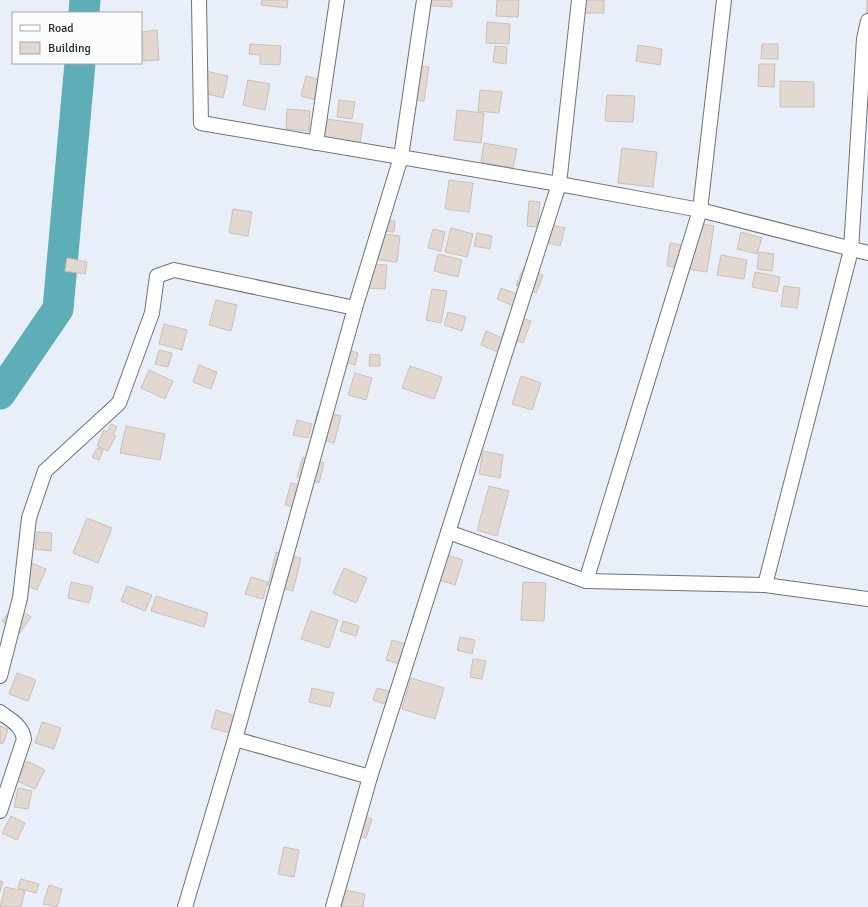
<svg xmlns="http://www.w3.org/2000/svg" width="868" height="907" viewBox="0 0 868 907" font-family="Signika,sans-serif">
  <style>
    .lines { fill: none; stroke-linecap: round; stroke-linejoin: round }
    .river { stroke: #5eaeb8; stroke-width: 31 }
    .building { fill: #e2d8d0; stroke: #cac0b9 }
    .street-casing { stroke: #6d737b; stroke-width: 16 }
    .street { stroke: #fff; stroke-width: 14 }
  </style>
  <rect width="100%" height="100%" fill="#e9eff9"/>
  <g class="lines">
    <g class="river">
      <polyline points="84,13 85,0"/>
      <polyline points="0,394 58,309 80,63"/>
    </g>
  </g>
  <g class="building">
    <polygon points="262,0 288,0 287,8 261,5"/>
    <polygon points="422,0 452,0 452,7 422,5"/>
    <polygon points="497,0 519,0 518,17 496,16"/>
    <rect x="579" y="0" width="25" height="13"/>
    <rect x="867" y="0" width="1" height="20"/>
    <polygon points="487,22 510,24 509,44 486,43"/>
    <polygon points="157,30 159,60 144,61 142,32"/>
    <polygon points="250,44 281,46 280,65 260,64 260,55 249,54"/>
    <polygon points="762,44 778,44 778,59 761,59"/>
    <polygon points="638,45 662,49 660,65 636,61"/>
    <polygon points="495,46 507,47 506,64 493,62"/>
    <polygon points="407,64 429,67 424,101 403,98"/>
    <polygon points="759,64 775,64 774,87 758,86"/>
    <polygon points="206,71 228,76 223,98 200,92"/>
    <polygon points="306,76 320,80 315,100 301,96"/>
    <polygon points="248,80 270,84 265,110 243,105"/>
    <polygon points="780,81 814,82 814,107 780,107"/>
    <polygon points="480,90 502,92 499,113 478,111"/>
    <polygon points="607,95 635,96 633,122 605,121"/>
    <polygon points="339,100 355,102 352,119 337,117"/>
    <polygon points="287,109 310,111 309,131 286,129"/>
    <polygon points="457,110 484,113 481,143 454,140"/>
    <polygon points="327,119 363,124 360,143 324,139"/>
    <polygon points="484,143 517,149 513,168 481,162"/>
    <polygon points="622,148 657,152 653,187 618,183"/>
    <polygon points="449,180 473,183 469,212 445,209"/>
    <polygon points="529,201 540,202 537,227 527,226"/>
    <polygon points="233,209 252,212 248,236 229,233"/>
    <polygon points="381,220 395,221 394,232 380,231"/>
    <polygon points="540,222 565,228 560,246 536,239"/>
    <polygon points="697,223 714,226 707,272 667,266 670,243 693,247"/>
    <polygon points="451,228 473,234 467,257 445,252"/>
    <polygon points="433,229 445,232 441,251 428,248"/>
    <polygon points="741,232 762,238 757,254 737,249"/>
    <polygon points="376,233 400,236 397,262 372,259"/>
    <polygon points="477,233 492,236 490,249 474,246"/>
    <polygon points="759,252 774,254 772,271 757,269"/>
    <polygon points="438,254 462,260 458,277 434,271"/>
    <polygon points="721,255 747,260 744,279 717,275"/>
    <polygon points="67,258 87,262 85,274 65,271"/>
    <polygon points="366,264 387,265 385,289 365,288"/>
    <polygon points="524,267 543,275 536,293 516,285"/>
    <polygon points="755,272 780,277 777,292 752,287"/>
    <polygon points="784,286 800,288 797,308 781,306"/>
    <polygon points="501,288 525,297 520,309 497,299"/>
    <polygon points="432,289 447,291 441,323 426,320"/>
    <polygon points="216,300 237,305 231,331 209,325"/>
    <polygon points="448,312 466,317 462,331 444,325"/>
    <polygon points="510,314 531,321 523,343 502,336"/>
    <polygon points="164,324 187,330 182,350 159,344"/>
    <polygon points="486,331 516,344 510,357 481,345"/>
    <polygon points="341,348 358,353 355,365 337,360"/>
    <polygon points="159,350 172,353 168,367 155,364"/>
    <polygon points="370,354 380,355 380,366 369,366"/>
    <polygon points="199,365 217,372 211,389 193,382"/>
    <polygon points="410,366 442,377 434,399 402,388"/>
    <polygon points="149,370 173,381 165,399 141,388"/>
    <polygon points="355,373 372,378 366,400 348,395"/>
    <polygon points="521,376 541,383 532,410 512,404"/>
    <polygon points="318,410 341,416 334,443 311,437"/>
    <polygon points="297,420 312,424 308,438 293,435"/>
    <polygon points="111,424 117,427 113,435 116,436 108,451 97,446 104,430 107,432"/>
    <polygon points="126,426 165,434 160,460 120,453"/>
    <polygon points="97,448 103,450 99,460 92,457"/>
    <polygon points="483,451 503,455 500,478 479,474"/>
    <polygon points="303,457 324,463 319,483 297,477"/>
    <polygon points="291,483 308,487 303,509 285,505"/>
    <polygon points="489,486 509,491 497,536 477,530"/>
    <polygon points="87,518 112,528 98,563 73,553"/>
    <polygon points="37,532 52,533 51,551 35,549"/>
    <polygon points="276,552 301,558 293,591 268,585"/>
    <polygon points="439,552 463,560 455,585 430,577"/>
    <polygon points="24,560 46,569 37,590 15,581"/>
    <polygon points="344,568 367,578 356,603 333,593"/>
    <polygon points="251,577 268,582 263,599 245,594"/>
    <polygon points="71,582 93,587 89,603 68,598"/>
    <polygon points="523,582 546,583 544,621 521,620"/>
    <polygon points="127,586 152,595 145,611 121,601"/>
    <polygon points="156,596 208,613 204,627 151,611"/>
    <polygon points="13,606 31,617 20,633 2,621"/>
    <polygon points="311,611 338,620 329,648 301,639"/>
    <polygon points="343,621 359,626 356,636 340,631"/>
    <polygon points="460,637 475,640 472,654 457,650"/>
    <polygon points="392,640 417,647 411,667 386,660"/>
    <polygon points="473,659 486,661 482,679 470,677"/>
    <polygon points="17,673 36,680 28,701 9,694"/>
    <polygon points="411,678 444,688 435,719 402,709"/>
    <polygon points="312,688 334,693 330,707 309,702"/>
    <polygon points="377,688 399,694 394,707 373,700"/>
    <polygon points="216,710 235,716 230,733 211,728"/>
    <polygon points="42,722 61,728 54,749 35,743"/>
    <polygon points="0,726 8,729 3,744 0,743"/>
    <polygon points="27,761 45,770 35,789 17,781"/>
    <polygon points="18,788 32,791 28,809 14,807"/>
    <polygon points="352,814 372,819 366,838 347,833"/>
    <polygon points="11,816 25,823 17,840 2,833"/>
    <polygon points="284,847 299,850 294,877 278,874"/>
    <polygon points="21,879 39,884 36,893 18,888"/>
    <polygon points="0,881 3,882 0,892"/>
    <polygon points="49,885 62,889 57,907 43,904"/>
    <polygon points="5,887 25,891 21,907 0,907"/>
    <polygon points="345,890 365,894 363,907 341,907"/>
  </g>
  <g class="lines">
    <g class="street-casing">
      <g id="street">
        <polyline points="199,0 201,123 559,184 700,210 868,253"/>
        <polyline points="316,143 337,0"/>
        <polyline points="448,532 586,581 765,585 868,599"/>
        <polyline points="586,581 700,210 724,0"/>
        <polyline points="765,585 851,250 864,39 868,21"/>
        <polyline points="0,676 20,598 29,518 45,471 119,403 152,313 157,276 174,270 355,308"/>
        <path d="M0,712C10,720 22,725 24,739L0,811"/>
        <polyline points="235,739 370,777"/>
        <polyline points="185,907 235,739 355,308 401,157 424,0"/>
        <polyline points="333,907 370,777 559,184 579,0"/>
      </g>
    </g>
    <use href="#street" class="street"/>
  </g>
  <rect x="12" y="12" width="130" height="52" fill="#fbfcfe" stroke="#a6a7aa"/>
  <rect x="20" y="25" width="20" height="6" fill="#ffffff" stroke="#a6a7aa"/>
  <text x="48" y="32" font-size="12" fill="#26282c">Road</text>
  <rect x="20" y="42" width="20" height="12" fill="#e2d8d0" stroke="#a6a7aa"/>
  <text x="48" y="52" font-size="12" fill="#26282c">Building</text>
</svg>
